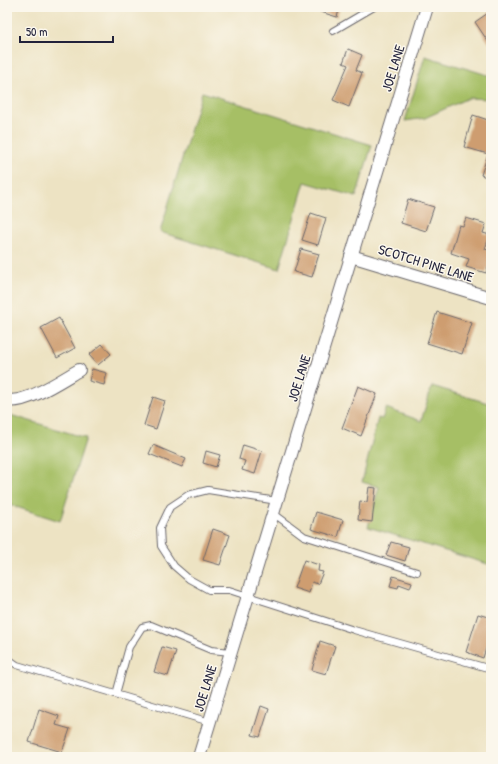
<svg xmlns="http://www.w3.org/2000/svg" width="498" height="764" viewBox="0 0 498 764" font-family="'Patrick Hand',sans-serif">
  <style>
    .green { fill: #a6bf65; stroke: #647050 }
    .building { fill: #ce9d6f }
    .lines { fill: none; stroke-linecap: round; stroke-linejoin: round }
    .service-casing { stroke: #69666b; stroke-width: 8 }
    .minor-casing { stroke: #69666b; stroke-width: 14 }
    .service { stroke: #fff; stroke-width: 6 }
    .minor { stroke: #fff; stroke-width: 12 }
    .labels { text-anchor: middle; stroke-width: 3; stroke-linejoin: round; paint-order: stroke }
    .street-label { font-size: 14px; fill: #22223b; stroke: #fbf7ec }
  </style>
  <rect width="100%" height="100%" fill="#fbf7ec"/>
  <filter id="ink" filterUnits="userSpaceOnUse"><feTurbulence type="fractalNoise" baseFrequency=".025" numOctaves="2"/><feDisplacementMap in="SourceGraphic" scale="8" xChannelSelector="R" yChannelSelector="G"/><feConvolveMatrix kernelMatrix="1 2 1 2 8 2 1 2 1" color-interpolation-filters="sRGB"/></filter>
  <filter id="wash" filterUnits="userSpaceOnUse"><feTurbulence type="fractalNoise" baseFrequency=".012" numOctaves="4" result="noise"/><feDisplacementMap in="SourceGraphic" scale="16" xChannelSelector="R" yChannelSelector="G"/><feGaussianBlur stdDeviation="0.9" result="paint"/><feColorMatrix in="noise" values="0 0 0 0 0 0 0 0 0 0 0 0 0 0 0 0 0 1.4 0 .05"/><feComposite in="paint" operator="in"/></filter>
  <g filter="url(#wash)">
    <rect width="100%" height="100%" fill="#ede3c3"/>
    <g class="green">
      <polygon points="425,56 491,76 491,99 468,98 425,118 405,121"/>
      <polygon points="202,92 372,145 356,197 305,182 279,269 160,232"/>
      <polygon points="432,386 491,404 491,565 368,527 379,487 362,482 378,418 382,419 386,408 421,421"/>
      <polygon points="7,414 86,438 60,521 7,504"/>
    </g>
    <g id="blocks">
      <g class="building">
        <polygon points="312,7 340,7 337,17 311,9"/>
        <polygon points="491,11 491,41 489,43 475,22"/>
        <polygon points="348,49 362,55 356,70 362,73 349,107 333,100 348,65 343,63"/>
        <polygon points="473,115 491,121 491,179 481,175 488,154 464,147"/>
        <polygon points="408,199 434,207 426,231 401,223"/>
        <polygon points="311,213 326,218 318,245 302,240"/>
        <polygon points="466,218 486,224 483,233 490,235 485,249 491,251 491,257 486,273 466,267 469,259 451,253 459,225 463,226"/>
        <polygon points="301,249 319,254 312,277 294,272"/>
        <polygon points="437,312 472,323 462,354 427,343"/>
        <polygon points="59,318 75,348 57,358 41,328"/>
        <polygon points="102,344 111,354 98,365 89,355"/>
        <polygon points="92,369 107,373 104,385 89,381"/>
        <polygon points="358,386 377,394 361,436 342,428"/>
        <polygon points="153,397 165,401 156,429 144,425"/>
        <polygon points="153,445 186,459 182,467 149,454"/>
        <polygon points="243,445 262,451 255,474 242,470 245,461 239,459"/>
        <polygon points="206,451 220,455 216,467 203,463"/>
        <polygon points="369,487 376,488 372,522 358,520 360,501 367,502"/>
        <polygon points="316,512 343,520 338,537 311,529"/>
        <polygon points="213,529 230,535 220,565 203,560"/>
        <polygon points="391,542 409,547 405,561 386,555"/>
        <polygon points="304,560 319,565 318,571 323,572 318,584 312,582 309,593 294,588"/>
        <polygon points="393,576 412,582 410,588 399,584 398,588 390,586"/>
        <polygon points="478,614 491,618 491,632 483,658 466,652"/>
        <polygon points="320,641 335,646 326,674 312,670"/>
        <polygon points="162,647 176,651 168,676 154,672"/>
        <polygon points="261,706 269,709 260,737 252,735"/>
        <polygon points="39,709 59,716 56,725 70,729 62,752 29,742"/>
      </g>
    </g>
  </g>
  <g filter="url(#ink)">
    <use href="#blocks" fill-opacity="0" stroke="#69666b" stroke-width="1"/>
    <g class="lines">
      <g class="service-casing">
        <g id="service">
          <polyline points="333,31 374,7"/>
          <polyline points="277,501 208,490 188,495 170,507 160,528 161,546 174,566 189,579 209,590 229,590 354,630 491,669"/>
          <polyline points="273,513 304,536 417,572"/>
          <polyline points="7,658 17,665 210,722"/>
          <polyline points="116,694 129,647 142,627 151,625 211,650 231,652"/>
        </g>
      </g>
      <g class="minor-casing">
        <g id="minor">
          <polyline points="351,256 491,298"/>
          <path d="M7,400C25,405 63,379 79,370"/>
          <polyline points="199,757 427,7"/>
        </g>
      </g>
      <use href="#service" class="service"/>
      <use href="#minor" class="minor"/>
    </g>
  </g>
  <g class="labels">
    <g class="street-label">
      <text transform="translate(393 68) rotate(-73)" y="5">JOE LANE</text>
      <text transform="translate(426 263) rotate(17)" y="5">SCOTCH PINE LANE</text>
      <text transform="translate(299 378) rotate(-73)" y="5">JOE LANE</text>
      <text transform="translate(205 688) rotate(-73)" y="5">JOE LANE</text>
    </g>
  </g>
  <rect width="498" height="764" fill="none" stroke="#fbf7ec" stroke-width="24"/>
  <path d="M20 36v6h93v-6" fill="none" stroke="#22223b" stroke-width="2"/>
  <text x="26" y="36" font-size="12" fill="#22223b" stroke="#fbf7ec" stroke-width="3" paint-order="stroke">50 m</text>
</svg>
